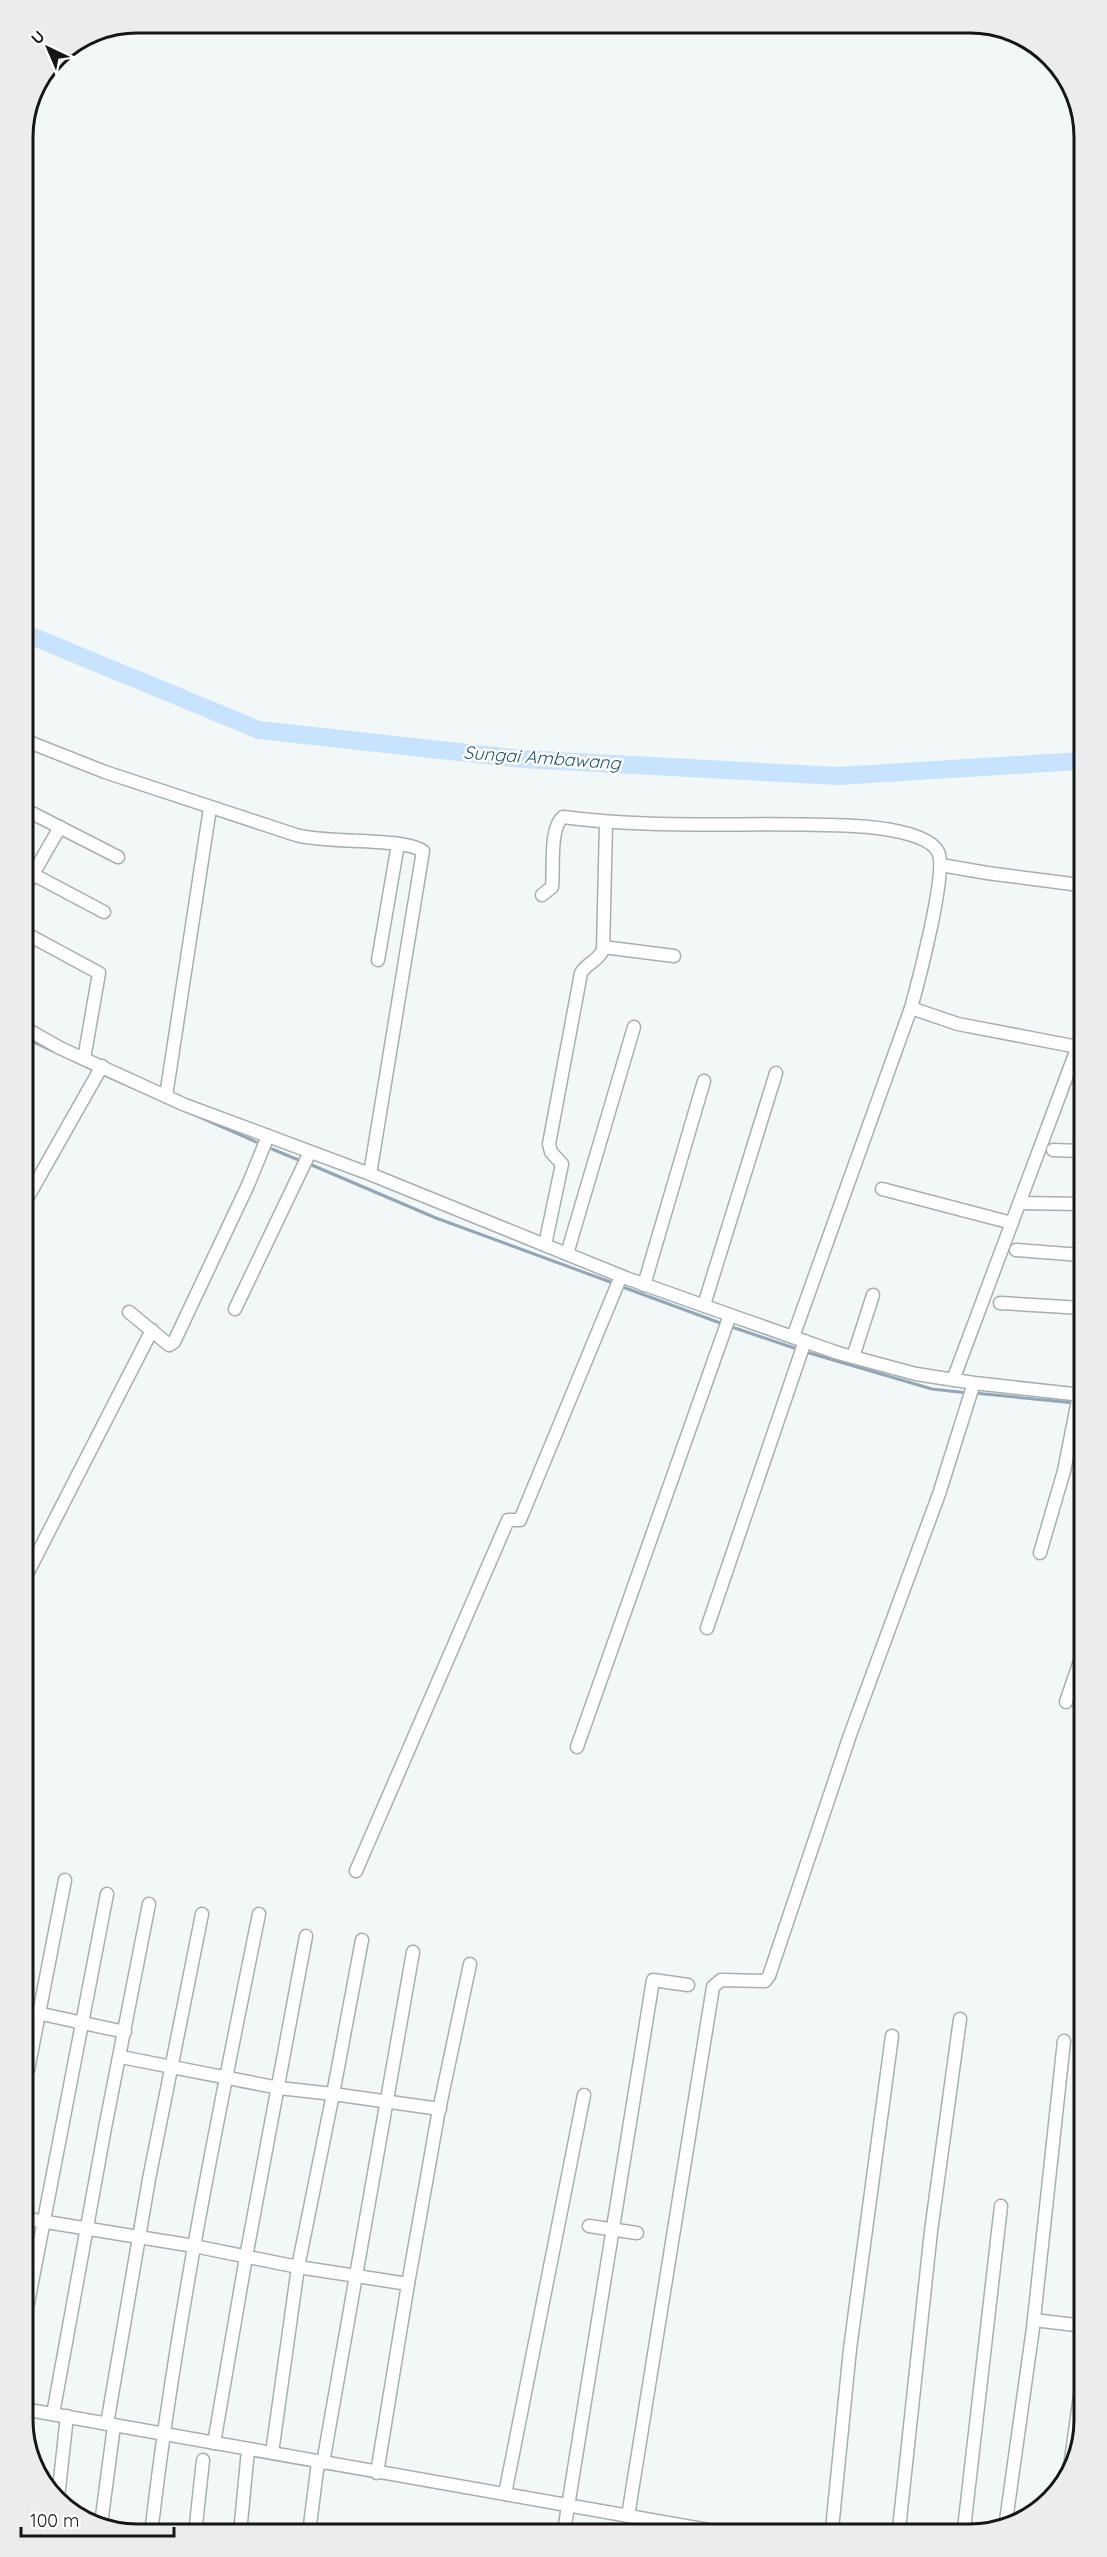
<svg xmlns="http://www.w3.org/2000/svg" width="1107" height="2557" viewBox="0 0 1107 2557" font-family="Quicksand,sans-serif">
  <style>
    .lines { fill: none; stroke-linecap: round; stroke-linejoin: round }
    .stream { stroke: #92a6b8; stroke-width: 3 }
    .river { stroke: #c7e3fd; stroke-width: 18 }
    .minor-casing { stroke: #a9afae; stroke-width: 15 }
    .minor { stroke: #fff; stroke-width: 12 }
    .labels { text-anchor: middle; stroke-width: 5; stroke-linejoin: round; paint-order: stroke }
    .water-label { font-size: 18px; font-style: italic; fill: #1f527c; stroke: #fff }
    .rim { fill: none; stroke: #151717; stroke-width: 3 }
  </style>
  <rect width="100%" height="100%" fill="#f2f8f7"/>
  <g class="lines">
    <g class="stream">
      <polyline points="25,1038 59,1054"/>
      <polyline points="70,1059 91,1069"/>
      <polyline points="106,1076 256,1142"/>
      <polyline points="272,1149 301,1161"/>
      <polyline points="307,1163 436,1218 613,1283"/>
      <polyline points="620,1286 723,1324"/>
      <polyline points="729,1326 800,1350"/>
      <polyline points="806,1352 932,1389 968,1393"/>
      <polyline points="974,1393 1075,1403"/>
    </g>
    <polyline class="river" points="24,633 259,730 522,759 838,776 1080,761"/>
    <g class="minor-casing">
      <g id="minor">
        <path d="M24,740L105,772L296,835C328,844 401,837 423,851L370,1174"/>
        <polyline points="24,809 118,857"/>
        <polyline points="941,865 987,873 1080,885"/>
        <polyline points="25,870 104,912"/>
        <polyline points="25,888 60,827"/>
        <path d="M542,895L552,887C554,869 549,828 563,817C660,830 757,821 854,826C875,827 928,832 938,852C948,870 918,983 911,1008L793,1337"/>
        <polyline points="25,933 99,973 84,1059"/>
        <polyline points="603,947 674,956"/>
        <polyline points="378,960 398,844"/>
        <polyline points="911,1008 958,1024 1078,1047"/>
        <polyline points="25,1028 60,1048 185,1105 370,1174 626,1278 730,1315 838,1353 916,1374 974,1383 1082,1395"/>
        <polyline points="166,1096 210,808"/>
        <polyline points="1053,1150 1081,1151"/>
        <polyline points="882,1189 1012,1223"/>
        <polyline points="25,1202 102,1066"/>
        <polyline points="1020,1203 1081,1204"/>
        <path d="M545,1245L562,1164L551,1152L549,1144L581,973C587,963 598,961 603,950L606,823"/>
        <polyline points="1016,1250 1081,1255"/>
        <polyline points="567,1254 634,1027"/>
        <polyline points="644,1285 704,1081"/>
        <polyline points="1000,1303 1082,1308"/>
        <polyline points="704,1305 776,1073"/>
        <polyline points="235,1309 310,1152"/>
        <polyline points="129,1312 169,1345 174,1342 248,1185 268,1136"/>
        <polyline points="853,1357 873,1295"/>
        <polyline points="953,1380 1081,1038"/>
        <polyline points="1040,1553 1064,1471 1079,1395"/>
        <polyline points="26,1576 152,1330"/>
        <polyline points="707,1628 805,1341"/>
        <polyline points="1066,1702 1082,1655"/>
        <polyline points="577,1747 730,1315"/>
        <polyline points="356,1871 508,1520 520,1520 621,1276"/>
        <polyline points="28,2011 125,2032"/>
        <polyline points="121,2057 279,2088 333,2094 362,1940"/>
        <polyline points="28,2070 65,1880"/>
        <polyline points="28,2219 194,2246 298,2267 408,2284 438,2115 470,1964"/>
        <polyline points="589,2226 637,2233"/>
        <polyline points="28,2303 107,1894"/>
        <polyline points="1034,2320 1084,2326"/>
        <polyline points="29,2410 708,2530"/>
        <polyline points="53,2414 105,2128 149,1904"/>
        <polyline points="107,2424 149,2179 202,1914"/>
        <polyline points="214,2443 246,2257 306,1936"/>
        <polyline points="272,2453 298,2267 333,2094 440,2109"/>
        <polyline points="323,2463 413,1952"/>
        <polyline points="1070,2467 1084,2367"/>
        <polyline points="377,2473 408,2284"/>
        <polyline points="505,2494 584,2095"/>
        <polyline points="58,2498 67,2416"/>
        <polyline points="628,2516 713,1987 721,1980 765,1981 769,1976 850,1735 939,1494 974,1383"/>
        <polyline points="101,2524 114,2426"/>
        <polyline points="1005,2528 1033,2328 1064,2041"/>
        <polyline points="832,2529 850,2349 892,2036"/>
        <polyline points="899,2529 931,2231 960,2019"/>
        <polyline points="964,2529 1001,2206"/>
        <polyline points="564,2531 653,1980 688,1985"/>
        <polyline points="240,2533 248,2450"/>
        <polyline points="309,2533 318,2462"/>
        <path d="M151,2534C175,2326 217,2120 259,1914"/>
        <polyline points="195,2534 203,2460"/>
      </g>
    </g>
    <use href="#minor" class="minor"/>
  </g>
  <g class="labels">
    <g class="water-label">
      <text transform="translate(542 758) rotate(4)" y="6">Sungai Ambawang</text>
    </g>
  </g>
  <path d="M0 0H1107V2557H0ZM137 33H970A104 104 0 0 1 1074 137V2420A104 104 0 0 1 970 2524H137A104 104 0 0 1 33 2420V137A104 104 0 0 1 137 33Z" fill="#ececec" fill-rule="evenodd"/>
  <path class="rim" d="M137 33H970A104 104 0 0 1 1074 137V2420A104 104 0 0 1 970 2524H137A104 104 0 0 1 33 2420V137A104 104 0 0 1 137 33Z"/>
  <g transform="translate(48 48) rotate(316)" stroke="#ffffff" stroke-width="4.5" paint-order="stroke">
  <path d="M0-4.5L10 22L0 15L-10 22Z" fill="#151717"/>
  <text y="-9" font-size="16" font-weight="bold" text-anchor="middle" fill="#151717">U</text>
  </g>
  <path d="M21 2527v9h153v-9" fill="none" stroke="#151717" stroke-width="3"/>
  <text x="30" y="2527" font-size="18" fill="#151717" stroke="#ffffff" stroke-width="4.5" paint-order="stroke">100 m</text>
</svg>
